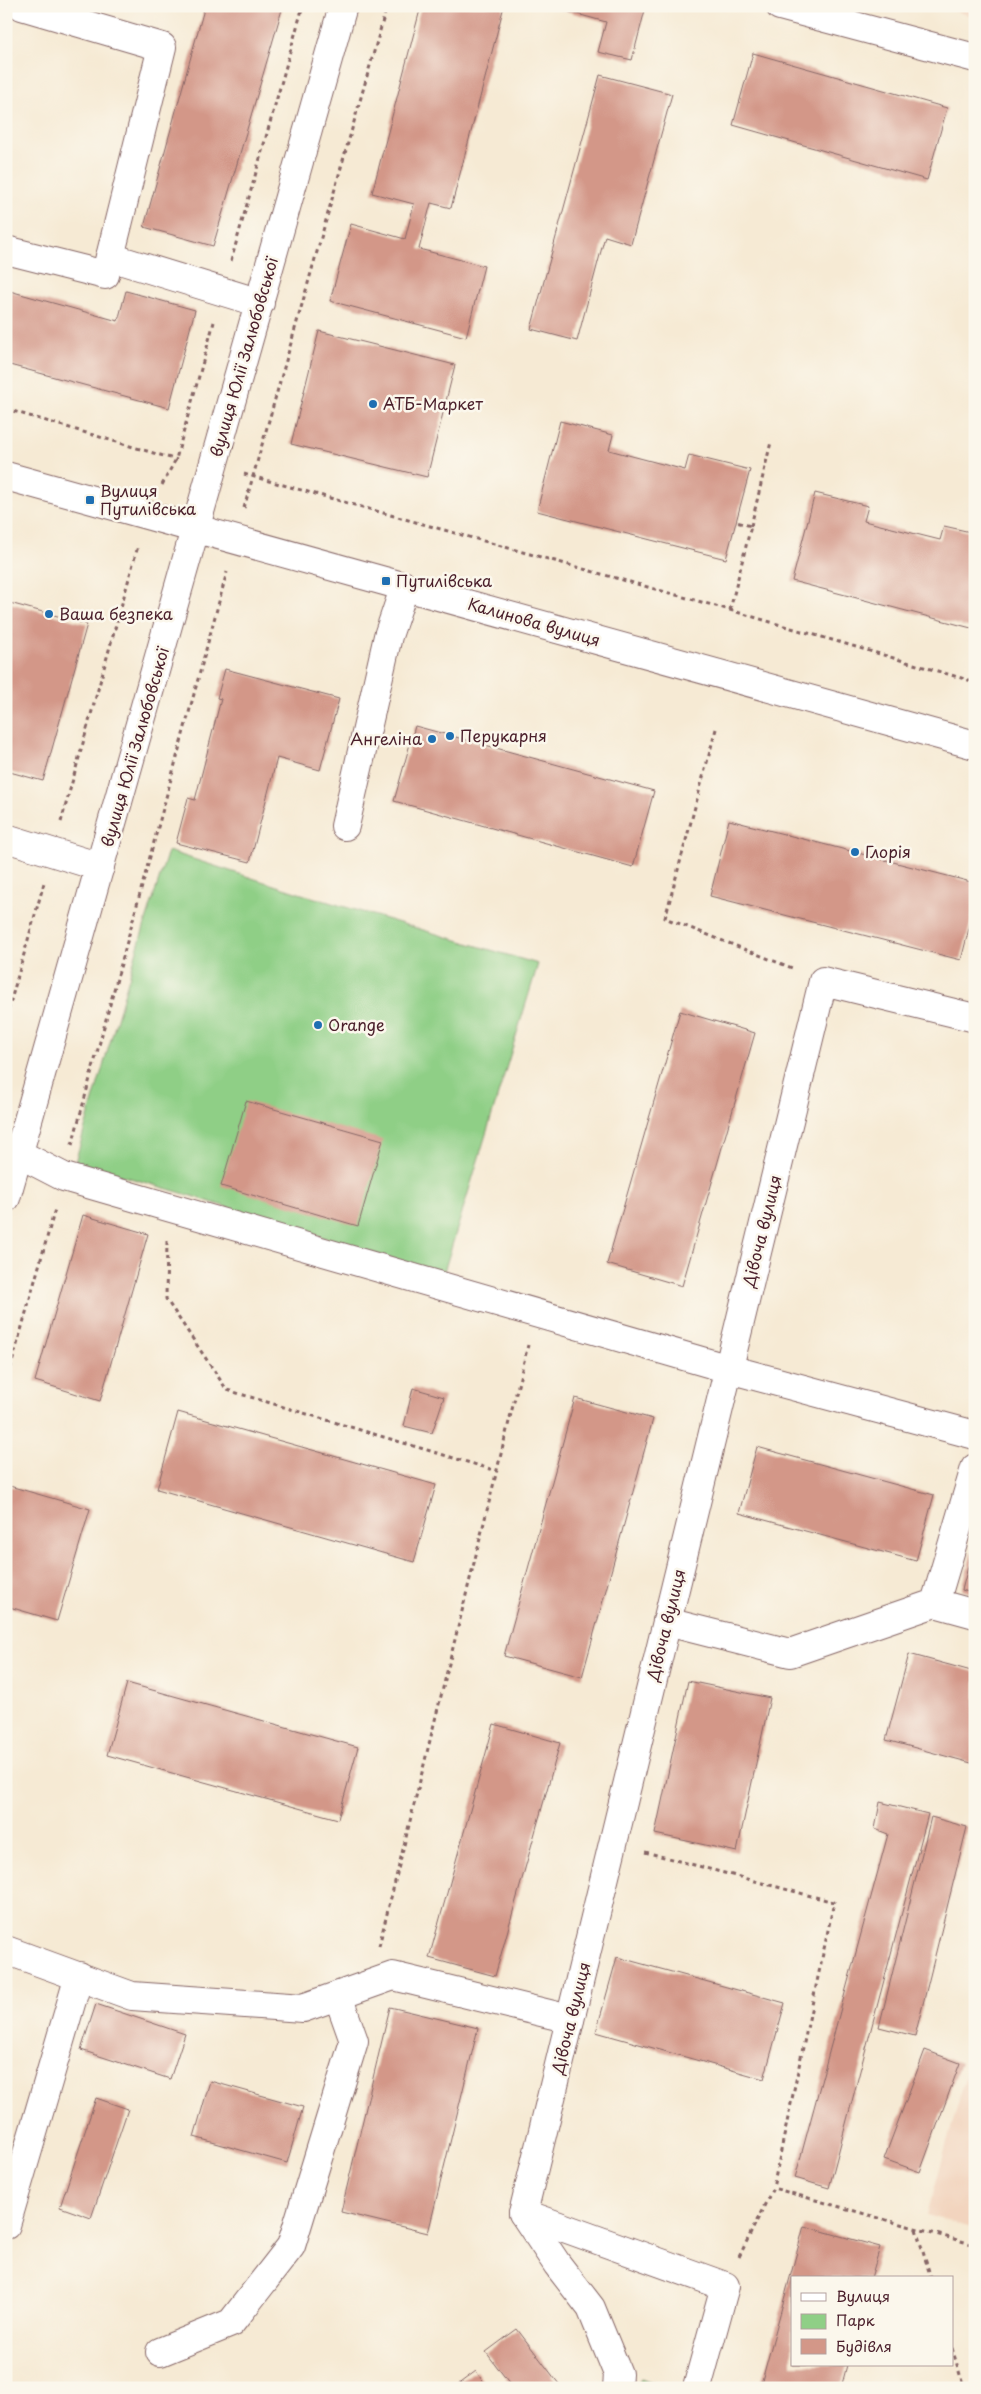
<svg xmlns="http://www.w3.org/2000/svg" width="981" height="2394" viewBox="0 0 981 2394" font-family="'Playpen Sans',sans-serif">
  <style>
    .built { fill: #f2d4be }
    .green { fill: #8fcf86; stroke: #6c7758 }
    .building { fill: #d39788 }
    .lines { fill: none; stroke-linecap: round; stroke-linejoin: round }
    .minor-casing { stroke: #866666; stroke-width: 30 }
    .major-casing { stroke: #866666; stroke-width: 30 }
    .path { stroke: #866666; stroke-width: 3; stroke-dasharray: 4 4; stroke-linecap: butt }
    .minor { stroke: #fff; stroke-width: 28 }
    .major { stroke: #fff; stroke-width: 28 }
    .poi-dot { fill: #1f6fb2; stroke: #fbf7ec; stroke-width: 2 }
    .labels { text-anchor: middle; stroke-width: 5; stroke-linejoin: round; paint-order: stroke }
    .street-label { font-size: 16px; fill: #4a1f2b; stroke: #fbf7ec }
    .poi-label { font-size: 16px; fill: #4a1f2b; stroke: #fbf7ec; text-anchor: start }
  </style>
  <rect width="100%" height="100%" fill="#fbf7ec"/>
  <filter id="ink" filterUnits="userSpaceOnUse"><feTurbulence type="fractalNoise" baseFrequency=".02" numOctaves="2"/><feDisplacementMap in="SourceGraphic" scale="10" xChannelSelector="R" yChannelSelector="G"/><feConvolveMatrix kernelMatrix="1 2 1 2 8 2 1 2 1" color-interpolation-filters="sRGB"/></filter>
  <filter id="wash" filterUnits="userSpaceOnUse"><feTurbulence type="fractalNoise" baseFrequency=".0096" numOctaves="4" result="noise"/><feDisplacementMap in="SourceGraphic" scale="20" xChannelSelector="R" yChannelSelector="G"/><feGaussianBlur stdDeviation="1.12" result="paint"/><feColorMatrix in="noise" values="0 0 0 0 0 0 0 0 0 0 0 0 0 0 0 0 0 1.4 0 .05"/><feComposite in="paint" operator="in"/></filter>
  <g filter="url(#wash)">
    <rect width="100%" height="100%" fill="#f6ead4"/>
    <g class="built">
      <polygon points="936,6 975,6 975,17"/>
      <polygon points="975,2042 975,2229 927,2215"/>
    </g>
    <g class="green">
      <polygon points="168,851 305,895 538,964 443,1275 185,1194 75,1162 140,940"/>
      <polygon points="641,2378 667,2388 638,2388"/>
    </g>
    <g id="blocks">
      <g class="building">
        <polygon points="194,6 283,6 213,246 144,227 204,9"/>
        <polygon points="421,6 504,6 451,208 431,203 419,249 484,266 466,337 330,301 351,224 405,239 414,204 372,193"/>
        <polygon points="548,6 646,6 632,60 598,52 606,22"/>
        <polygon points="753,53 947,108 927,180 733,125"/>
        <polygon points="600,75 672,94 631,244 605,236 577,341 531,329"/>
        <polygon points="6,290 118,321 126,291 195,310 169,408 6,364"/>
        <polygon points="319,331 455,365 427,477 291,444"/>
        <polygon points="560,421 613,435 609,450 685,470 689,455 750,470 726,559 537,511"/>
        <polygon points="815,493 868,506 864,521 940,540 944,526 975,533 975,629 792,581"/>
        <polygon points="6,602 87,624 43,781 6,771"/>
        <polygon points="225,669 339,699 320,770 277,758 250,862 176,843 188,798 195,800 221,699 217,698"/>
        <polygon points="415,726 654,791 633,867 394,801"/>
        <polygon points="729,820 975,883 975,905 961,960 710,896"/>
        <polygon points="680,1011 755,1033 682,1286 607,1264"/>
        <polygon points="246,1101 383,1140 358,1226 221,1186"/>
        <polygon points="83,1215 148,1234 100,1401 35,1381"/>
        <polygon points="413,1388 444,1397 432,1433 404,1426"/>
        <polygon points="575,1398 653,1419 582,1677 504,1656"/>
        <polygon points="178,1412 436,1485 414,1562 157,1489"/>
        <polygon points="757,1447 934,1495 916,1561 739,1513"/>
        <polygon points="6,1485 90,1509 57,1621 6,1606"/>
        <polygon points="974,1544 975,1544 975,1594 962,1590"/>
        <polygon points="909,1654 975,1672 975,1764 886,1740"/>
        <polygon points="688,1681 770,1698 737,1852 655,1834"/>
        <polygon points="127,1683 358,1747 338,1819 107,1755"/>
        <polygon points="6,1720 12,1721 7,1738 6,1738"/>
        <polygon points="494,1724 560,1743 495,1976 429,1958"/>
        <polygon points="880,1802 928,1814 829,2188 795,2178 888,1834 875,1829"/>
        <polygon points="931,1817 967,1827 915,2036 879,2027"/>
        <polygon points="617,1957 785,2003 764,2079 596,2032"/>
        <polygon points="96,2004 185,2034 170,2079 81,2050"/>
        <polygon points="390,2007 478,2028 428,2233 341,2212"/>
        <polygon points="925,2050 960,2063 920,2172 884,2159"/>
        <polygon points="210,2081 303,2107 287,2163 194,2137"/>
        <polygon points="96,2098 128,2109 91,2218 60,2207"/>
        <polygon points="804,2226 880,2247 871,2278 792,2278 792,2365 847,2365 841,2388 760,2388"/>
        <polygon points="517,2329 559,2384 554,2388 513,2388 486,2352"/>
        <polygon points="476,2371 487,2388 453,2388"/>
      </g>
    </g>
  </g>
  <g filter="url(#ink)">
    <use href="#blocks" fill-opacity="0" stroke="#866666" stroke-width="1"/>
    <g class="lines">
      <g class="minor-casing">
        <g id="minor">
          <polyline points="22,6 162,47 110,257"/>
          <polyline points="780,6 975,58"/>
          <polyline points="6,250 105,275 110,257 260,303"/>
          <polyline points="345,826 388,636 405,586"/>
          <polyline points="6,838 100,867"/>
          <polyline points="6,1147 64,1177 729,1369 975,1435"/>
          <polyline points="6,1198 343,6"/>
          <polyline points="935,1603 975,1614"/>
          <polyline points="667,1622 790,1653 935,1603 975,1468"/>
          <polyline points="6,1950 132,1996 303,2008 393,1976 570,2019"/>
          <polyline points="523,2213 557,2264 591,2308 618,2374 617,2388"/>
          <polyline points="6,2225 79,1976"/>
          <polyline points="160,2352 231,2323 291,2246 354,2041 338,1996"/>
          <polyline points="697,2388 725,2286 523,2213 823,981 975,1018"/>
        </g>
      </g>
      <g class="major-casing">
        <polyline id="major" points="6,476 975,745"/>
      </g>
      <g class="path">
        <polyline points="231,261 303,6"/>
        <polyline points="6,409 177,460"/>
        <polyline points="244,474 730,610 975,682"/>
        <polyline points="162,485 176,459 214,322"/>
        <polyline points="244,508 387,6"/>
        <polyline points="751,526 771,442"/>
        <polyline points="730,610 751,526 736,522"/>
        <polyline points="716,729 665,918 792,968"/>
        <polyline points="61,822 138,546"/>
        <polyline points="6,1018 44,883"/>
        <polyline points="72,1145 227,572"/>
        <polyline points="167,1241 166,1299 227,1390 497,1471"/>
        <polyline points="6,1384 55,1209"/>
        <polyline points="645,1852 834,1902 773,2188"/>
        <polyline points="379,1946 528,1345"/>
        <polyline points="916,2229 931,2278"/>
        <polyline points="739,2257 773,2188 975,2245"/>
        <polyline points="952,2348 964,2388"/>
      </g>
      <use href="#minor" class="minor"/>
      <use href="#major" class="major"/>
    </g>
  </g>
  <g class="poi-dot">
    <circle cx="373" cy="404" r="5"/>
    <rect x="85" y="495" width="10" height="10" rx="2.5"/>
    <rect x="381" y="576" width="10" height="10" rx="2.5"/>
    <circle cx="49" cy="614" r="5"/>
    <circle cx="450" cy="736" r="5"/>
    <circle cx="432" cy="739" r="5"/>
    <circle cx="855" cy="852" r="5"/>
    <circle cx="318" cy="1025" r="5"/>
  </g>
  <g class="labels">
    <g class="street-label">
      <text transform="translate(244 357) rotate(-74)" y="6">вулиця Юлії Залюбовської</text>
      <text transform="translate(534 622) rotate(16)" y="6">Калинова вулиця</text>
      <text transform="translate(135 747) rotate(-74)" y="6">вулиця Юлії Залюбовської</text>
      <text transform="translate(762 1231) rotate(-76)" y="6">Дівоча вулиця</text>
      <text transform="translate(666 1625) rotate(-76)" y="6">Дівоча вулиця</text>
      <text transform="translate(571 2018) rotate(-76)" y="6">Дівоча вулиця</text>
    </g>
    <g class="poi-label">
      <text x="383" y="410">АТБ-Маркет</text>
      <text x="100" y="497">Вулиця<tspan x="100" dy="18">Путилівська</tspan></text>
      <text x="396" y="587">Путилівська</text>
      <text x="59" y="620">Ваша безпека</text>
      <text x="460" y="742">Перукарня</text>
      <text x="422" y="745" text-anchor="end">Ангеліна</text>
      <text x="865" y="858">Глорія</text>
      <text x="328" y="1031">Orange</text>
    </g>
  </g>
  <rect width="981" height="2394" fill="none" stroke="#fbf7ec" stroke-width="25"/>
  <rect x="791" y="2276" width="162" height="90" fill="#fbf7ec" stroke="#b4a19f"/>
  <rect x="801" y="2293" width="25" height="8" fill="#ffffff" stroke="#b4a19f"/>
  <text x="836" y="2302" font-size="15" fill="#4a1f2b">Вулиця</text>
  <rect x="801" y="2314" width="25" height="15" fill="#8fcf86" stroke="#b4a19f"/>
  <text x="836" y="2326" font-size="15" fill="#4a1f2b">Парк</text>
  <rect x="801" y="2339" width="25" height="15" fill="#d39788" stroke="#b4a19f"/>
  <text x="836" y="2352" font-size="15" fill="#4a1f2b">Будівля</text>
</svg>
